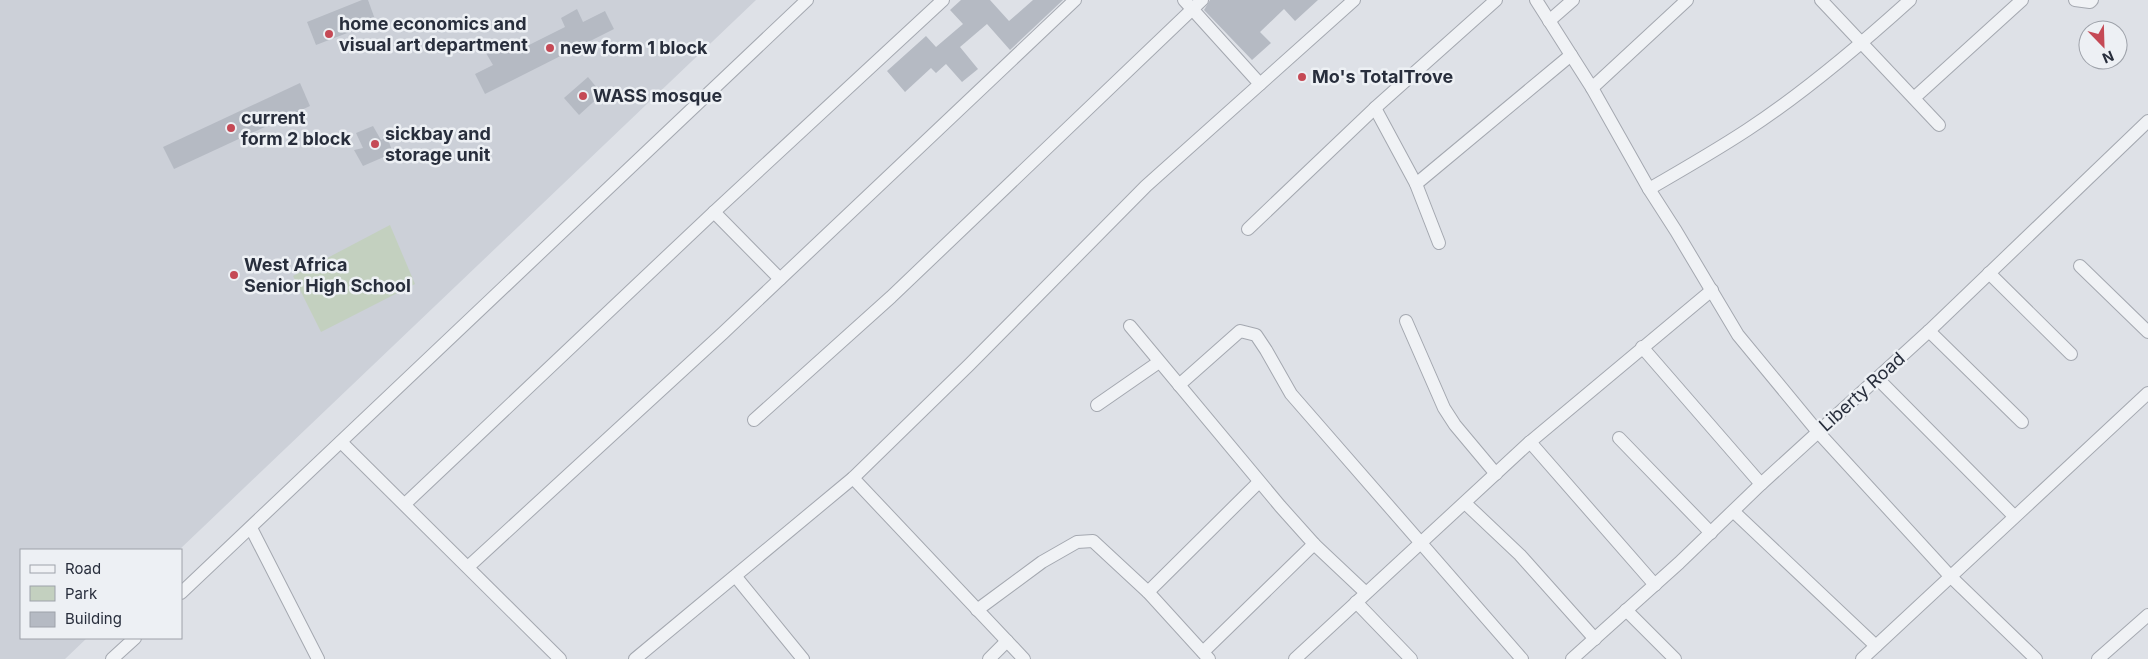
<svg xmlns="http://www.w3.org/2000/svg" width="2148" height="659" viewBox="0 0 2148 659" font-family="Inter,sans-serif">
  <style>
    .built { fill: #ccd0d8 }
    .green { fill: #c3d0bf }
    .building { fill: #b5bac3 }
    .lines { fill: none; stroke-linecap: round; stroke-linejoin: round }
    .minor-casing { stroke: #a4a8b0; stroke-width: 14 }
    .minor { stroke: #f0f2f5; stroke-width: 12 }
    .poi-dot { fill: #c54955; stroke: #edf0f4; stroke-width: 2 }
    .labels { text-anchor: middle; stroke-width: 5; stroke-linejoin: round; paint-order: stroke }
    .poi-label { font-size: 18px; font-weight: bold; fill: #282e3c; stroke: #edf0f4; text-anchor: start }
    .street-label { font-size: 18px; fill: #282e3c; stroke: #edf0f4 }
  </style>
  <rect width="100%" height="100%" fill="#dee1e7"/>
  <polygon class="built" points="0,0 756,0 179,550 21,550 21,638 87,638 65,659 0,659"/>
  <polygon class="green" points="390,225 415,284 321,332 293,276"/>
  <g class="building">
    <polygon points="362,0 368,0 376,22 316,45 307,22"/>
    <polygon points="961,0 990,0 1009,21 1033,0 1063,0 1010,50 987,24 960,47 978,69 962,82 946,64 936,73 931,68 905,92 887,71 926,36 936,47 963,24 950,10"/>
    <polygon points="1210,0 1318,0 1295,21 1284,9 1260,32 1271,43 1252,60 1204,10"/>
    <polygon points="577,9 583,22 605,11 614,29 485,94 475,74 493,65 486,53 507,42 513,53 565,27 561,18"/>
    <polygon points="588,77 602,94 579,115 564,98"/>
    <polygon points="300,83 310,106 174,169 163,147"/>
    <polygon points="373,126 381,140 387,137 393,153 363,166 354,150 363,148 356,133"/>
  </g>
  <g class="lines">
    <g class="minor-casing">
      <g id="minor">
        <polyline points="1184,0 1260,84"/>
        <polyline points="1536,0 1592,88 1649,189 1676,231 1738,335 1818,432 1950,576 2036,659"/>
        <polyline points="1821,0 1939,125"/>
        <polyline points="2075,0 2090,2 2092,0"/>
        <polyline points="1549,21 1573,0"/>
        <polyline points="1592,88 1687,0"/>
        <polyline points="1914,98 2022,0"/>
        <polyline points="1375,108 1416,184 1439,243"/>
        <polyline points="1416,184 1571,55"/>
        <path d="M1649,189C1682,170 1715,151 1747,130C1805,92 1858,47 1910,0"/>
        <polyline points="714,212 780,279"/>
        <polyline points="1248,229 1375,108 1496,0"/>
        <polyline points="2080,266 2148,332"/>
        <polyline points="1989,273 2071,354"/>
        <polyline points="1406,321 1444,408 1455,425 1496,474"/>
        <polyline points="1130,326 1280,506 1314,544 1366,593"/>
        <polyline points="1929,331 2022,422"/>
        <polyline points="1642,347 1761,484"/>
        <polyline points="1877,378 2014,516"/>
        <polyline points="1179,385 1240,331 1256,335 1266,350 1291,394 1522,659"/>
        <polyline points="1097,405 1159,362"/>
        <polyline points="754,420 891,297 1202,0"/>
        <polyline points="1619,438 1711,533"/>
        <polyline points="341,442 560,659"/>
        <polyline points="1530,442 1655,585"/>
        <polyline points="853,478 1024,659"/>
        <polyline points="1465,503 1520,555 1595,639"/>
        <polyline points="405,504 714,212 943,0"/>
        <polyline points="1734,512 1876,646"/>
        <polyline points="251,528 318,659"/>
        <polyline points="468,567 723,333 1075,0"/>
        <polyline points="736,577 803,659"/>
        <polyline points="1148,592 1259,482"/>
        <polyline points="181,593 807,0"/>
        <polyline points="1356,602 1411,659"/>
        <polyline points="977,610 1042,562 1077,542 1093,541 1148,592 1209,659"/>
        <polyline points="1626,610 1675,659"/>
        <polyline points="1203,652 1314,544"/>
        <polyline points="112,659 135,638"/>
        <polyline points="635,659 853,478 969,365 1146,186 1354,0"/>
        <polyline points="989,659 1007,641"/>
        <polyline points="1295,659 1530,442 1712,290"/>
        <polyline points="1572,659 1679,563 1761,484 1929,331 2148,121"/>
        <polyline points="1862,659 2148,393"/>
        <polyline points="2098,659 2148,615"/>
      </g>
    </g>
    <use href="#minor" class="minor"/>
  </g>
  <g class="poi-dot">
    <circle cx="329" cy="34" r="5"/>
    <circle cx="550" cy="48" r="5"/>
    <circle cx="1302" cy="77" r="5"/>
    <circle cx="583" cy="96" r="5"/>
    <circle cx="231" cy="128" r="5"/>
    <circle cx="375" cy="144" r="5"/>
    <circle cx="234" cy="275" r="5"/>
  </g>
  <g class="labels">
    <g class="poi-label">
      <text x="339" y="30">home economics and<tspan x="339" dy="21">visual art department</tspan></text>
      <text x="560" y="54">new form 1 block</text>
      <text x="1312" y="83">Mo's TotalTrove</text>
      <text x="593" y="102">WASS mosque</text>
      <text x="241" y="124">current<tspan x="241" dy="21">form 2 block</tspan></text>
      <text x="385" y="140">sickbay and<tspan x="385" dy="21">storage unit</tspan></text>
      <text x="244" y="271">West Africa<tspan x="244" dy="21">Senior High School</tspan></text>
    </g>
    <g class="street-label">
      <text transform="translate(1862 392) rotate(-42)" y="6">Liberty Road</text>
    </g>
  </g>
  <rect x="20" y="549" width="162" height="90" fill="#edf0f4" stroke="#9ea2aa"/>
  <rect x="30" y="565" width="25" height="8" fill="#f0f2f5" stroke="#9ea2aa"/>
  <text x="65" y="574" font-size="15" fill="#282e3c">Road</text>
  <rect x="30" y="586" width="25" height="15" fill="#c3d0bf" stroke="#9ea2aa"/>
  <text x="65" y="599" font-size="15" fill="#282e3c">Park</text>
  <rect x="30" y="612" width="25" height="15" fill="#b5bac3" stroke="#9ea2aa"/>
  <text x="65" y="624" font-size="15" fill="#282e3c">Building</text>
  <g transform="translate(2103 45) rotate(157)"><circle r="24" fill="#edf0f4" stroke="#9ea2aa"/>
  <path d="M0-4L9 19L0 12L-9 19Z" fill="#c54955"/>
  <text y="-8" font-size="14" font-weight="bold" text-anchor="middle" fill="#282e3c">N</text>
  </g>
</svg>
